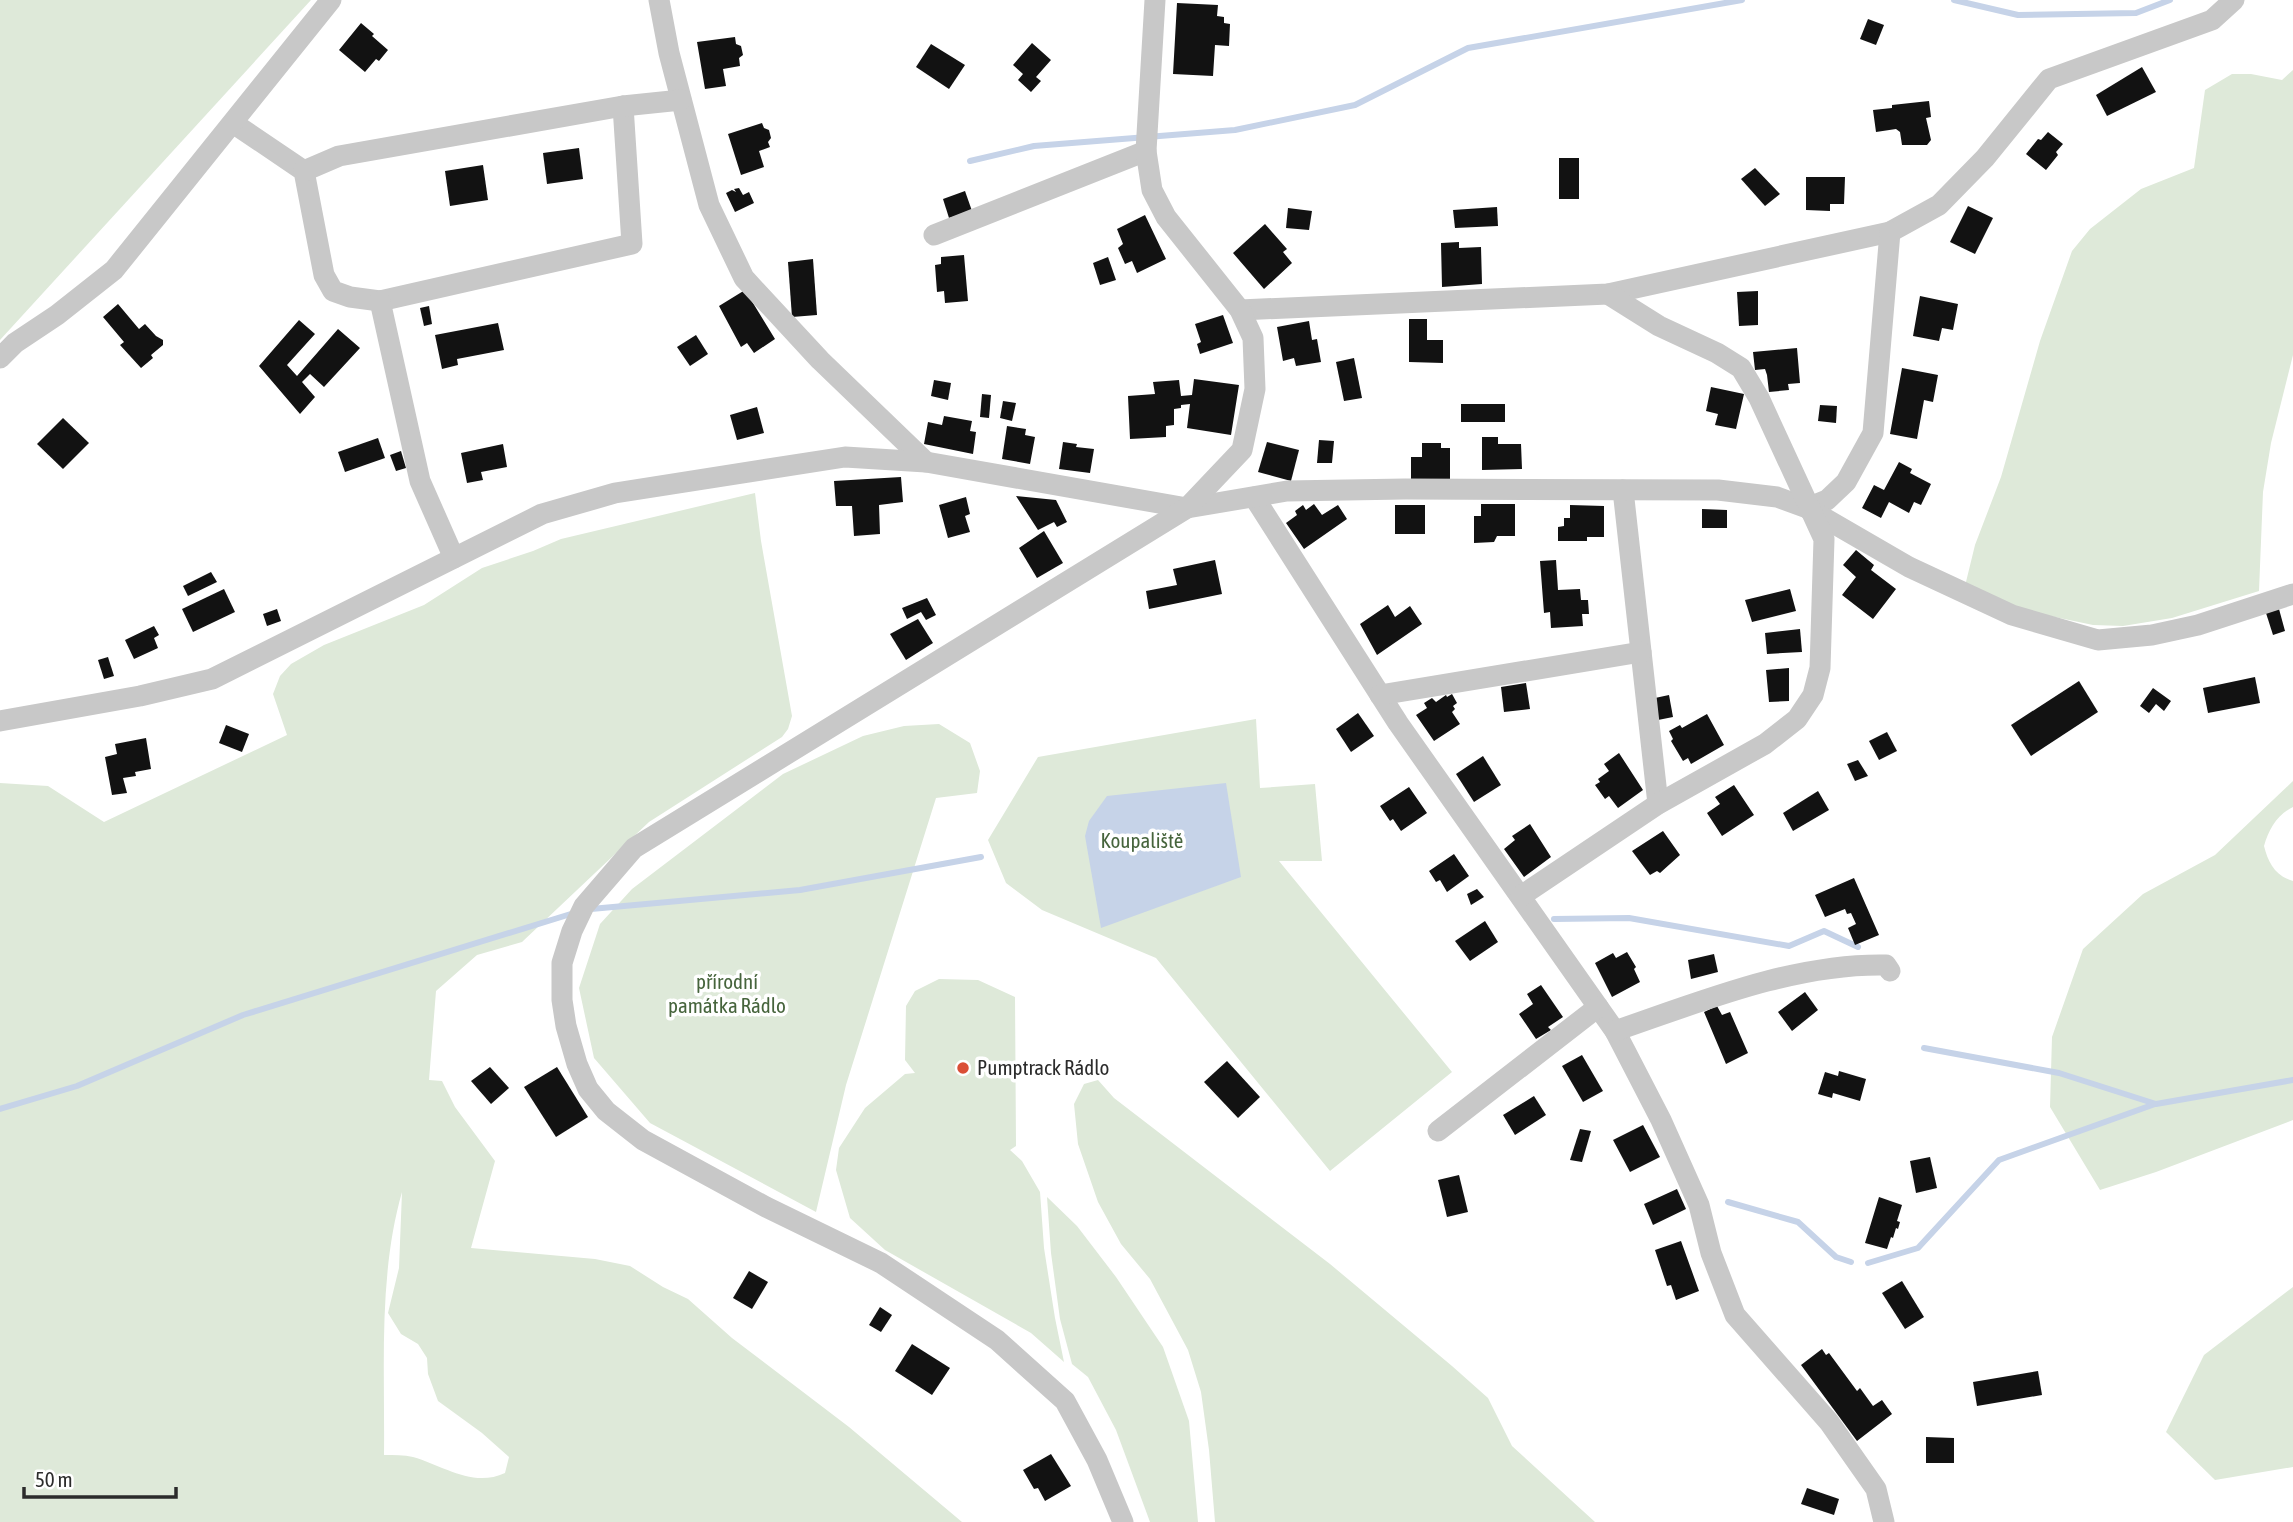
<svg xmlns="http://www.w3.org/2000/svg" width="2293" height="1522" viewBox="0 0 2293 1522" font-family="'Asap Condensed',sans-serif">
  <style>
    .green { fill: #dee9d9; fill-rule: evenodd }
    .water { fill: #c6d3e8 }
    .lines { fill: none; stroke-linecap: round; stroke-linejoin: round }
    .stream { stroke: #c6d3e8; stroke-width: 6 }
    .building { fill: #121212 }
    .minor { stroke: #c8c8c8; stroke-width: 21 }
    .poi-dot { fill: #da4e36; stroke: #fff; stroke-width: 2.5 }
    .labels { text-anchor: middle; stroke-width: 7; stroke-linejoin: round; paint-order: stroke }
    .park-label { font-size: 21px; fill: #46643c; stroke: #fff }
    .poi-label { font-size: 21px; fill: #2b2b2b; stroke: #fff; text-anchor: start }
  </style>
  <rect width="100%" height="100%" fill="#fff"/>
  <g class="green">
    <polygon points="0,0 311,0 0,340"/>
    <polygon points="2293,70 2293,355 2271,443 2263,492 2259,591 2172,618 2123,626 2093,625 2012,608 1965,586 1975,545 2001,477 2040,341 2072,251 2090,229 2141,189 2194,168 2205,90 2232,74 2251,74 2282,80"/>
    <path d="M755,493L761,541L792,716L788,729L782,737L649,822L522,942L477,955L436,991L429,1080L442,1081L455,1107L495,1161L471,1248L595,1259L630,1266L663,1287L688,1299L732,1338L849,1427L962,1522H0V783L48,786L104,822L287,735L273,694L280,676L291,664L324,645L424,605L482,568L533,551L561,539ZM402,1192L399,1268L388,1313L401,1334L418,1344L427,1358L428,1374L438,1401L482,1433L509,1457L505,1473C473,1488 444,1466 413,1457C404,1455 394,1455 384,1455C385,1368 378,1276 402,1192Z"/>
    <polygon points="1256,719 1260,788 1315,784 1322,861 1279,861 1452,1072 1330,1171 1156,958 1042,910 1006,883 988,840 1038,757"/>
    <polygon points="939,724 970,743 980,771 977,793 936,798 846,1085 816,1212 650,1123 594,1058 579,988 600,924 632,889 783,774 863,736 904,726"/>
    <path d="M2293,781V807C2277,815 2269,829 2264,846C2268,862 2275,876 2293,881V1120L2156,1172L2100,1190L2050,1107L2052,1037L2083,949L2143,894L2215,855Z"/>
    <polygon points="939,979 978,980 1015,997 1016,1146 1010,1150 1022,1161 1040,1192 1044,1248 1055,1318 1064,1362 1031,1333 885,1250 850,1218 836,1170 839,1148 865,1108 905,1074 915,1073 905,1060 906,1006 915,991"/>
    <polygon points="1098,1080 1114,1098 1330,1264 1452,1366 1488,1398 1512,1446 1595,1522 1215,1522 1209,1450 1201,1392 1188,1350 1150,1279 1121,1244 1098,1202 1078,1144 1074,1104 1084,1084"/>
    <polygon points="1047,1197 1077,1226 1116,1277 1163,1347 1189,1421 1198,1522 1150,1522 1116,1430 1088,1377 1072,1364 1060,1319 1051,1253"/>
    <polygon points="2293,1287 2293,1467 2215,1480 2166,1432 2204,1355"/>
  </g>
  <polygon class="water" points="1226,783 1241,877 1101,928 1085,836 1089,821 1107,796"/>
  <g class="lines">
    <g class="stream">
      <polyline points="1954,0 2018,15 2136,13 2170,0"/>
      <polyline points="970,161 1034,146 1235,130 1355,105 1468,48 1742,0"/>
      <polyline points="591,909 800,890 981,857"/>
      <polyline points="1554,919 1629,918 1789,946 1824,931 1858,947"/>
      <polyline points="1924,1048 2059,1073 2156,1104 2293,1080"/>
      <polyline points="0,1109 77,1086 243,1015 574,913"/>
      <polyline points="1728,1202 1798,1222 1836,1257 1851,1262"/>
      <polyline points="1868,1263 1918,1248 1999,1160 2155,1104"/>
    </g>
  </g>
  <g class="building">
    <polygon points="1177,3 1218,5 1217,16 1224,17 1224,23 1230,24 1229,46 1215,45 1213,76 1173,74"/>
    <polygon points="1868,19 1884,25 1876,45 1860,39"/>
    <polygon points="361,23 374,34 372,36 388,50 379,61 376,59 365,72 339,50"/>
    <polygon points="735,37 736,44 741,46 743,55 739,58 740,66 723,69 726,86 705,89 697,42"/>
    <polygon points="1032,43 1051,60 1036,77 1041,81 1031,92 1018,80 1023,74 1013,65"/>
    <polygon points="931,44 965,65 949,89 916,67"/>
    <polygon points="2142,67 2156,92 2107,116 2096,95"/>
    <polygon points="1929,101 1931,117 1926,118 1931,140 1927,145 1902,145 1900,132 1896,129 1876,132 1873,110 1892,108 1892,105"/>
    <polygon points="762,123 764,128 769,130 771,138 768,142 770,147 759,151 764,167 741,175 728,134"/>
    <polygon points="2048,132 2063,144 2056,152 2058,155 2046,170 2026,154 2038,139 2041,140"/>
    <polygon points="579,148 583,179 547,184 543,153"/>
    <rect x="1559" y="158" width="20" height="41"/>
    <polygon points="483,165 488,200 450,206 445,171"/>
    <polygon points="1755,168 1780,194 1765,206 1741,179"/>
    <polygon points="1806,177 1845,177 1844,204 1830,204 1830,211 1806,210"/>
    <polygon points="739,188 743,195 749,192 754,203 735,212 726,193 732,190 736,192 734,189"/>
    <polygon points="965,191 972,211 949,218 943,199"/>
    <polygon points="1968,206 1993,218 1975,254 1950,242"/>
    <polygon points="1497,207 1498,226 1455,228 1453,210"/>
    <polygon points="1288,208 1312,211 1309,230 1286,228"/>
    <polygon points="1145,215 1166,259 1137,273 1132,261 1125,264 1118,248 1123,244 1117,229"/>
    <polygon points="1265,224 1287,249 1283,252 1292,263 1264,289 1233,253"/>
    <polygon points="1459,242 1459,248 1481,247 1482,284 1442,287 1441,243"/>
    <polygon points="964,255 968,301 945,303 944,291 937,292 935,265 941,264 941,257"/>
    <polygon points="1108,257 1116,280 1100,285 1093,263"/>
    <polygon points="813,259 817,315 792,317 788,262"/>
    <polygon points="745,290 775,339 754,353 747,343 741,347 719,306"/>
    <polygon points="1758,291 1758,325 1739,326 1737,292"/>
    <polygon points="1920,296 1958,304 1953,330 1942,328 1939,341 1913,336"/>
    <polygon points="118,304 139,329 145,324 156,336 163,340 163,345 151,355 153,358 141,368 120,345 124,342 103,317"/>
    <polygon points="429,306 432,324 424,326 420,308"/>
    <polygon points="1223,315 1233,343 1200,354 1197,344 1201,342 1195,324"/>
    <polygon points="1409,319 1427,319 1427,340 1443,340 1443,363 1409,362"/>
    <polygon points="299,320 315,334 287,365 297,376 338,329 360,348 324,387 310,374 302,382 315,397 300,414 259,366"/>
    <polygon points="1309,321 1312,340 1317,339 1321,362 1296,366 1294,358 1283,361 1277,327"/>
    <polygon points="498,323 504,350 457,359 458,365 442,369 435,335"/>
    <polygon points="696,335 708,354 690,366 677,347"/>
    <polygon points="1797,348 1800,383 1788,384 1789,390 1769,392 1767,375 1765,369 1755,370 1753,352"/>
    <polygon points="1354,358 1362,398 1344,401 1336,362"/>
    <polygon points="1902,368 1938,375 1933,402 1924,400 1917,439 1890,434"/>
    <polygon points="1194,379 1239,385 1231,435 1187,428 1190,404 1181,405 1181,408 1174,409 1174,425 1166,426 1166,437 1130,439 1128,396 1155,394 1153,382 1179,380 1181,396 1192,395"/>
    <polygon points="934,380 951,383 948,400 931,396"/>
    <polygon points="1711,387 1744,394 1736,429 1715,425 1718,414 1706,411"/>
    <polygon points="982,394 991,395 989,418 980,417"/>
    <polygon points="1003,401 1016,403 1012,421 1000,418"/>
    <rect x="1461" y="404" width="44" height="18"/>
    <polygon points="1820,405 1837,406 1836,423 1818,421"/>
    <polygon points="757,407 764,433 737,440 730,415"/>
    <polygon points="944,416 972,421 970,431 976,432 973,454 924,444 928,422 942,425"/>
    <polygon points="63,418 89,443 63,469 37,444"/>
    <polygon points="1007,426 1026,429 1025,435 1035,437 1030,464 1002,459"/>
    <polygon points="1482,437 1498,437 1498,444 1521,444 1522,469 1482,470"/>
    <polygon points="378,438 385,458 345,472 338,452"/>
    <polygon points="1319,440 1334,441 1332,463 1317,463"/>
    <polygon points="1063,442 1077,444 1076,447 1094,449 1090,473 1059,469"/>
    <polygon points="1267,442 1299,450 1291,481 1258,472"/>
    <polygon points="1422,443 1441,443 1441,448 1450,448 1450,480 1411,480 1411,457 1422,457"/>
    <polygon points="503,444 507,467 481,472 483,480 467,483 461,453"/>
    <polygon points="401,451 406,468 396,471 390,455"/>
    <polygon points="1899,462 1912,469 1910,473 1931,484 1921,505 1914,502 1909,513 1889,502 1881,518 1862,508 1874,485 1884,490"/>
    <polygon points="901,477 903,502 879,505 880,534 854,536 852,506 836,506 834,481"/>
    <polygon points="1016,496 1056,500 1067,522 1057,527 1054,522 1038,530"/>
    <polygon points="966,497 970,514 965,516 970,532 948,538 939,505"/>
    <polygon points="1314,504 1322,515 1338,505 1347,519 1304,549 1286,523 1297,515 1295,511 1303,505 1306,510"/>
    <polygon points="1481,504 1515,504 1515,536 1497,536 1494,542 1474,543 1474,516 1481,516"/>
    <rect x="1395" y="505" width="30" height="29"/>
    <polygon points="1570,505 1604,506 1604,537 1587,537 1587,541 1558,541 1558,527 1564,526 1564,518 1570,518"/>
    <polygon points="1702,509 1727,510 1727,528 1702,528"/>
    <polygon points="1044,531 1063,563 1037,578 1019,548"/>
    <polygon points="1856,550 1874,565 1871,570 1896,589 1873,619 1842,595 1856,577 1843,565"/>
    <polygon points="1215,560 1222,594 1149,609 1146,591 1177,585 1173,569"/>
    <polygon points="1556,560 1558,590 1580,589 1581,600 1588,600 1589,614 1582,614 1583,626 1551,628 1550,612 1544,613 1540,561"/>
    <polygon points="211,572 217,582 188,596 183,586"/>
    <polygon points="224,589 235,612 193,632 182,609"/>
    <polygon points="1790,589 1796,611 1752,622 1745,600"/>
    <polygon points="927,598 936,615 926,620 921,612 907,619 902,608"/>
    <polygon points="1388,605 1395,617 1410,606 1422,624 1377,655 1360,624"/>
    <polygon points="277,609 281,621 267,626 263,614"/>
    <polygon points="2279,609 2285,631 2273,635 2266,613"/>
    <polygon points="918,619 933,643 906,660 890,634"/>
    <polygon points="154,626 159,635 154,638 158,648 134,659 125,640"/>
    <polygon points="1800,629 1802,652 1767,654 1765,633"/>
    <polygon points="108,657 114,676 104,679 98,660"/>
    <polygon points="1789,668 1789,701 1769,702 1766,670"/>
    <polygon points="2255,677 2260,703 2208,713 2203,688"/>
    <polygon points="2079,681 2098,712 2031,756 2011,725"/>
    <polygon points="1526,683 1530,709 1504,712 1501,687"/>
    <polygon points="2153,688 2171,701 2164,711 2156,704 2149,713 2140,706"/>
    <polygon points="1452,694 1457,703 1453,706 1455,709 1452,712 1460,724 1434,741 1416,715 1427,708 1424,703 1432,698 1436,702 1446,695 1447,697"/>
    <polygon points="1669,695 1673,717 1658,720 1655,698"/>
    <polygon points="1358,713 1374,736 1351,752 1336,729"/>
    <polygon points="1707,714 1724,745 1691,764 1688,758 1683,761 1671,741 1673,739 1669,731 1680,725 1682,728"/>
    <polygon points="226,725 249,734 242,752 219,743"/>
    <polygon points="1887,732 1897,751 1879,760 1869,741"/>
    <polygon points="146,738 151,769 135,772 136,776 123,778 127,793 112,795 105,757 117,754 115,744"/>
    <polygon points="1619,753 1643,790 1618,808 1609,796 1605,799 1595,785 1600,782 1598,779 1609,771 1604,764"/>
    <polygon points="1483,756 1501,785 1474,802 1456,774"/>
    <polygon points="1858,760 1868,776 1855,781 1847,764"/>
    <polygon points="1734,785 1754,815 1722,836 1707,813 1720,804 1715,797"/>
    <polygon points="1409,787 1427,813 1401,831 1393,819 1390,821 1380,806"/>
    <polygon points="1818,791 1829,810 1793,831 1783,813"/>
    <polygon points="1530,824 1551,857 1524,877 1504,849 1515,840 1512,836"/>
    <polygon points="1663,831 1680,855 1660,873 1657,871 1650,875 1632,851"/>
    <polygon points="1454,854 1469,876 1447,892 1440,880 1436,882 1429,871"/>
    <polygon points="1854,878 1879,935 1855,945 1848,928 1856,924 1851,913 1847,914 1845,909 1825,917 1815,895"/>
    <polygon points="1477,889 1484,897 1471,905 1467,894"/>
    <polygon points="1485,921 1498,942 1470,961 1455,941"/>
    <polygon points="1627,952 1636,967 1634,969 1640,982 1612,997 1595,963 1613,953 1616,958"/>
    <polygon points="1714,954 1718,972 1691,979 1688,960"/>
    <polygon points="1541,985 1563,1017 1548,1027 1551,1030 1536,1039 1519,1014 1533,1004 1527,994"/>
    <polygon points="1805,992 1818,1010 1792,1031 1778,1012"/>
    <polygon points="1717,1006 1722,1015 1730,1012 1748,1053 1726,1064 1704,1012"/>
    <polygon points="1582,1055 1603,1091 1583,1102 1562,1066"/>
    <polygon points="1227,1061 1260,1097 1238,1118 1204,1082"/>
    <polygon points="490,1067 509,1088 491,1104 471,1081"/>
    <polygon points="557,1067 588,1117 556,1137 524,1087"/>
    <polygon points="1839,1071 1866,1079 1860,1101 1833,1093 1832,1098 1818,1094 1825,1072 1838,1076"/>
    <polygon points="1534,1096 1546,1115 1515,1135 1503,1115"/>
    <polygon points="1643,1125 1660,1157 1630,1172 1613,1140"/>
    <polygon points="1580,1129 1591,1131 1582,1162 1570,1160"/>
    <polygon points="1930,1157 1937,1188 1916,1193 1910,1161"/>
    <polygon points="1459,1175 1468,1212 1447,1217 1438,1180"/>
    <polygon points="1677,1189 1686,1209 1653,1225 1644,1204"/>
    <polygon points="1879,1197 1902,1205 1897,1221 1900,1222 1898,1229 1896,1228 1893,1238 1891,1237 1887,1249 1865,1243"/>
    <polygon points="1681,1241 1699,1291 1676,1300 1671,1285 1667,1286 1655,1250"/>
    <polygon points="749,1271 768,1282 752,1309 733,1298"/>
    <polygon points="1902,1281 1924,1317 1905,1329 1882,1293"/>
    <polygon points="880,1307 892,1315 881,1332 869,1325"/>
    <polygon points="912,1344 950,1368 932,1395 895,1371"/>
    <polygon points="1822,1349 1826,1355 1829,1353 1857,1391 1860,1388 1873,1406 1882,1400 1892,1414 1857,1441 1801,1365"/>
    <polygon points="2038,1371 2042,1395 1977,1406 1973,1382"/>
    <polygon points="1926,1437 1954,1438 1954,1463 1926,1463"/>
    <polygon points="1051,1454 1071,1486 1045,1501 1038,1488 1034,1489 1023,1470"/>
    <polygon points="1807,1488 1839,1499 1834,1515 1801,1504"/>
  </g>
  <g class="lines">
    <g class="minor">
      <polyline points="659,0 669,53 709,205 744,278 820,360 926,462"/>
      <polyline points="233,123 304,171 324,275 333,291 350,297 380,301 632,244 623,106"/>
      <polyline points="304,171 339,156 623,106 681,100"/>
      <polyline points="934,235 1146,151"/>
      <polyline points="380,301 420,481 454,558"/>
      <polyline points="1240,310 1608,294 1890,232 1939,205 1985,158 2049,79 2212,20 2234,0"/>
      <polyline points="0,358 15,343 57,315 114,270 331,0"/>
      <polyline points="1623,490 1658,804"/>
      <polyline points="1254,497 1398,723 1615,1031 1661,1120 1699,1205 1711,1253 1735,1315 1829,1422 1876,1489 1884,1522"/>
      <polyline points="1807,508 1827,500 1846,482 1873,433 1890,232"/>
      <polyline points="1380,695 1641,652"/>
      <polyline points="0,721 140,696 212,679 542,514 615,493 845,457 926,462 1187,508 1287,491 1405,489 1718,490 1777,497 1807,508 1909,567 2012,615 2098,640 2152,635 2198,625 2293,594"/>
      <polyline points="1521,896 1658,804 1765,744 1797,719 1813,695 1820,668 1824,539 1759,398 1741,368 1717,353 1659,326 1608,294"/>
      <path d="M1615,1031C1700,1002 1794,963 1886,965L1890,971"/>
      <polyline points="1438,1131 1598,1007"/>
      <polyline points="1123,1522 1097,1460 1065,1401 997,1340 881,1263 766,1207 643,1140 606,1111 588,1089 577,1064 566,1026 562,1000 562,963 572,931 584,906 634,848 1187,508 1242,450 1255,389 1253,338 1240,310 1166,217 1152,190 1146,151 1155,0"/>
    </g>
  </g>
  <circle class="poi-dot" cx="963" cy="1068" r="7"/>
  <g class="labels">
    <g class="park-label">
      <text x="1142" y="848">Koupaliště</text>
      <text x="727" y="989">přírodní<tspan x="727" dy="24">památka Rádlo</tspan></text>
    </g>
    <g class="poi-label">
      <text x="977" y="1075">Pumptrack Rádlo</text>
    </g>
  </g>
  <path d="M24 1487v10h152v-10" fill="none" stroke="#2b2b2b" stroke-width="3.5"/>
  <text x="35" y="1487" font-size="21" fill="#2b2b2b" stroke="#ffffff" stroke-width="5" paint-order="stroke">50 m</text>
</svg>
